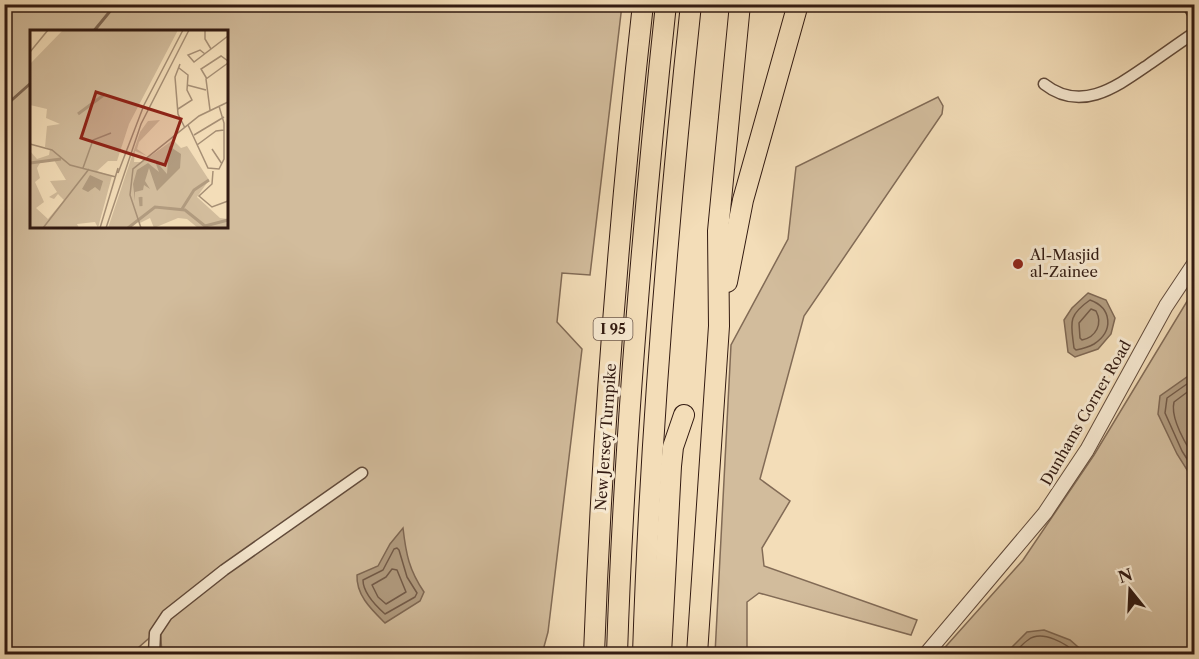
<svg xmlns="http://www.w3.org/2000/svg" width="1199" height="659" viewBox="0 0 1199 659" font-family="'Libre Caslon Text',serif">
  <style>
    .green { fill: #d2bc9c; stroke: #826b56; stroke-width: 1.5; fill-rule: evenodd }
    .water { fill: #b19b7f; stroke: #7e6753; stroke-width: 1.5 }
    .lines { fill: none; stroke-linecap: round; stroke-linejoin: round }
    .shore { stroke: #725a48; stroke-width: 1.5 }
    .stream { stroke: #7e6753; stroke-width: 3 }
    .minor-casing { stroke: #624b3b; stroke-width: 13 }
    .tertiary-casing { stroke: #624b3b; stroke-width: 16 }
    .motorway-casing { stroke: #321a11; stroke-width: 22 }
    .minor { stroke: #f7e9d1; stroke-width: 10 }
    .tertiary { stroke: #f7e9d1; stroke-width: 14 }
    .motorway { stroke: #f3ddb8; stroke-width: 20 }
    .poi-dot { fill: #8f2418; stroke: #f7e9d1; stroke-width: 2 }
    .labels { text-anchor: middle; stroke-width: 6; stroke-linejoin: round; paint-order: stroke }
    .shield { fill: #f7e9d1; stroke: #6d584b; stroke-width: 1.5 }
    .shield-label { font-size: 14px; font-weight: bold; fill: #321a11 }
    .poi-label { font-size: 15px; fill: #321a11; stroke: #f7e9d1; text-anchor: start }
    .street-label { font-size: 15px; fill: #321a11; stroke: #f7e9d1 }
    .inset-river { fill: none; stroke: #b19b7f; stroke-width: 3 }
    .inset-road { fill: none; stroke: #a68f75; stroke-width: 1.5 }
    .view { fill: #8f2418; fill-opacity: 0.15; stroke: #8f2418; stroke-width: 3 }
    .inset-edge { fill: none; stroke: #321a11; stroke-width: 3 }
  </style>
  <rect width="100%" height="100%" fill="#f3ddb8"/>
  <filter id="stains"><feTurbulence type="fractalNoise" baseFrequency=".00333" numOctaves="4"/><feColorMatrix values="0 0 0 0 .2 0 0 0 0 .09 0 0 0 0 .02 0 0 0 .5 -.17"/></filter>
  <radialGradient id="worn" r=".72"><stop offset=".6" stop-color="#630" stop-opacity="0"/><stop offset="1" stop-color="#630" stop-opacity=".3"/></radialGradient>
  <g class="green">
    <path d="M4,5H622L590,275L562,273L557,322L582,349L548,632L542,654H162L160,625L155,633L131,654H5ZM32,32H226V226H32Z"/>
    <polygon points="938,97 943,106 942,114 804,316 760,479 790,501 762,548 764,566 917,620 911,635 759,593 747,602 747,654 715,654 731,345 788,239 796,167"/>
    <polygon points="1189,298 1194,301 1194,654 939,654 1023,560 1094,455"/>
  </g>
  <g class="water">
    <polygon points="1088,293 1106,300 1115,318 1111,334 1098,349 1075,357 1068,352 1064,320 1072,308"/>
    <polygon points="1194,372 1194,481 1177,454 1158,414 1160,396"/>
    <path d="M403,528C406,554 409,570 424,592L420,601L385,623C371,609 356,595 357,575L378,566L390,544Z"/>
    <polygon points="1044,630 1070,640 1086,654 1006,653 1027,632"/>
  </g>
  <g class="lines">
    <g class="shore">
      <path d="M1090,300C1112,308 1114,331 1094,344C1089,347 1081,349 1076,350L1074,348C1071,323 1067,316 1090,300Z"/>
      <path d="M1091,309L1096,311C1103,324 1096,337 1082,340L1080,338L1079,323Z"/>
      <polyline points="1194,379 1167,398 1165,413 1182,451 1194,470"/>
      <path d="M1194,387L1174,402C1170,418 1185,443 1194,457"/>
      <path d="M397,548L399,550L407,577L417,593L415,597L385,614C376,606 363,593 363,580L383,570L394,549Z"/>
      <polygon points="392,569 397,570 406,592 386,604 378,597 372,585 386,577"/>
      <path d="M1013,654C1018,650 1022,644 1028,640C1042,629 1067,644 1077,654"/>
    </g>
    <g class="stream">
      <polyline points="93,32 116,4"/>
      <polyline points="4,107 32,82"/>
    </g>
    <g class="minor-casing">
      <g id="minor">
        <polyline points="1187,4 1194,15"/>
        <path d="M1044,84C1081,113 1116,87 1148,65C1164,54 1179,43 1194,33"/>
        <polyline points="154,654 155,633 167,615 224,570 362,473"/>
      </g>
    </g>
    <g class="tertiary-casing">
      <polyline id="tertiary" points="926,654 1045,513 1087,450 1166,306 1194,264"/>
    </g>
    <g class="motorway-casing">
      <g id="motorway">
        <polyline points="727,282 743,200 798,4"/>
        <path d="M594,654C602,437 619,220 643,4"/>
        <path d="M617,654C624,437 643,220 666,4"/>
        <path d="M643,654C650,437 668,220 691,4"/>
        <polyline points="661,654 671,466 673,447 684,415"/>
        <polyline points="697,654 719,326 718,231 740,4"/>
      </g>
    </g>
    <use href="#minor" class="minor"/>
    <use href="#tertiary" class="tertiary"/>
    <use href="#motorway" class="motorway"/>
  </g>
  <circle class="poi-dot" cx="1018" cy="264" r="6"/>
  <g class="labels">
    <rect class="shield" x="593.5" y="318" width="39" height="22" rx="4.5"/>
    <g class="shield-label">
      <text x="613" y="334">I 95</text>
    </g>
    <g class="poi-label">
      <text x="1030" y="260">Al-Masjid<tspan x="1030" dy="17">al-Zainee</tspan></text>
    </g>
    <g class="street-label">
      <text transform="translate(1086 413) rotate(-60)" y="5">Dunhams Corner Road</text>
      <text transform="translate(606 437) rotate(-86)" y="5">New Jersey Turnpike</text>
    </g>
  </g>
  <g transform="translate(30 30)">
    <rect width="198" height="198" fill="#f3ddb8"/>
    <path d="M33,0H148L99,94L87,131H78L67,141L82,146L68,198L65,192L47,194L49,198H0V121L7,129L19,125L20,119L15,117L17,96L30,94L16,88L17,79L0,75V34ZM24,130L36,150L20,151L27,162L19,167L24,169L28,164L34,170L18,189L6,178L14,172L5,152L10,148L7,138L10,133ZM130,90L109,112L107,119L117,126L105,121L104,132H112L143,110L151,118L157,116L179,150L167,167L190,188L198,189V198H168L157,189L148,188L124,198L120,188L110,193L107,191L100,198H78L110,102L118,91Z" fill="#d2bc9c" fill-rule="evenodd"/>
    <path d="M139,116L151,124L150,138L127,161L119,138L115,151L120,159L114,155L113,160L105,162V171L103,154L107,140L118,133L129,142L124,129L137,144ZM60,145L73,151L70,161L65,157L58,162L52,159Z" fill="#b19b7f"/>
    <path class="inset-river" d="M48,84L75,64M0,133L31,129M110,167L111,176V167M152,179L164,160L179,150M98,198L125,177L155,180L175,196L198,190"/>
    <path class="inset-road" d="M175,0V9L181,19M0,22L18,0M175,24L170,20L158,25L164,32L198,6M150,34L145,47L148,84L155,98M177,49L171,39L191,26L198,31M157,55L176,60M148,79L162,70L157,60L158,45L149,38M180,80L176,49L198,33M158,95L178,138L189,139L194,129V93L189,76M164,105L194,87M0,114L22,120L40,135L86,147M167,115L186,101L194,100M182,119L192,134M53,138L63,110L81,103M183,141L182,154L169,166L182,177L198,171M88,143L114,75L153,0M13,198L59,139M70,198L88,138M76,198L111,94L159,0M111,198L100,165L103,139L169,86L198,72"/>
    <path class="view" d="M66,62L151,89L135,135L51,108Z"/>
    <rect width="198" height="198" class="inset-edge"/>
  </g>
  <rect width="1199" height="659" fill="none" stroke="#f3ddb8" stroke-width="24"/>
  <rect x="6" y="6" width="1187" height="647" fill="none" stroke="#321a11" stroke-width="3"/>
  <rect x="12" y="12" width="1175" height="635" fill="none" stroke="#321a11" stroke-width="1.5"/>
  <g transform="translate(1130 590) rotate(342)" stroke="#f7e9d1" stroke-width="4.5" paint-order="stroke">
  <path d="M0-4.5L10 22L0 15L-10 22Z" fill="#321a11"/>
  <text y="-9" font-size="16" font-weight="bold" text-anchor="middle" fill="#321a11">N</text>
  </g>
  <rect width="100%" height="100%" filter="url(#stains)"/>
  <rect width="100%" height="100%" fill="url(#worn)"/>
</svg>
